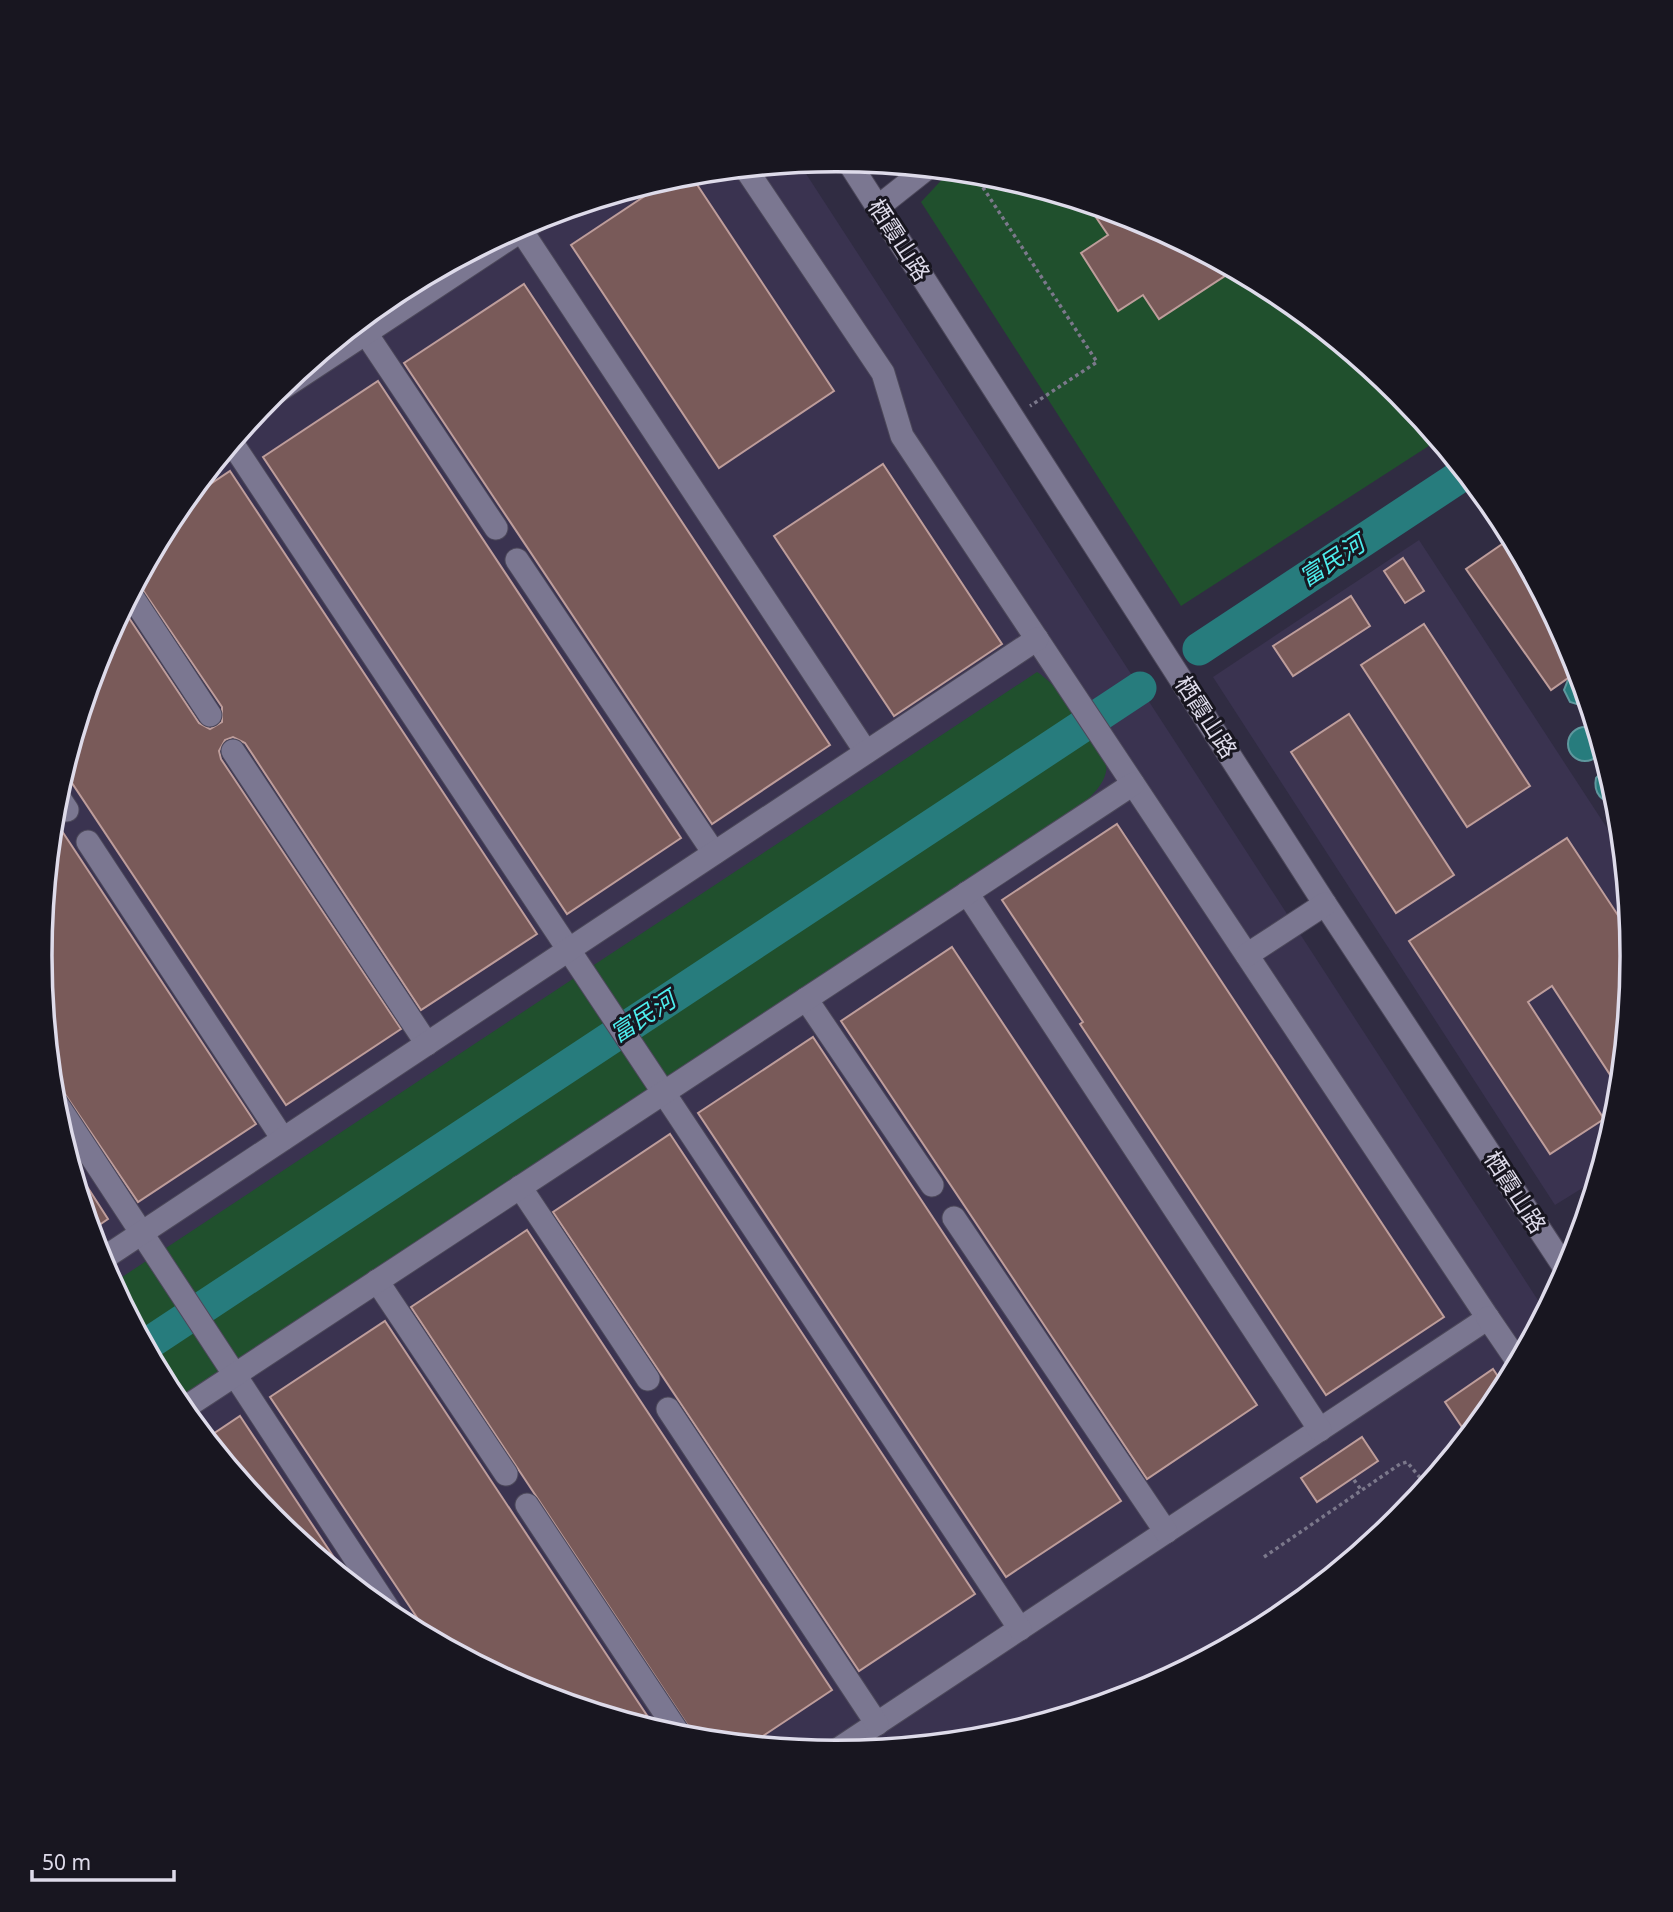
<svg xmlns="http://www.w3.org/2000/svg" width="1673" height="1912" viewBox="0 0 1673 1912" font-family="'Noto Sans','Noto Sans SC',sans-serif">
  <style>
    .built { fill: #3a3350 }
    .green { fill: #20502d }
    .water { fill: #277c7d; stroke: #5e989e; stroke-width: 2 }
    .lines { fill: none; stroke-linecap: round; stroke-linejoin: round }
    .river { stroke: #277c7d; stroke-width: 33 }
    .building { fill: #795a59; stroke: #be9d9b; stroke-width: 2 }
    .minor-casing { stroke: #4c485a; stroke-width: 25 }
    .path { stroke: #7b788b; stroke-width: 3.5; stroke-dasharray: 3.5 3.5; stroke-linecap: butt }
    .minor { stroke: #7b7791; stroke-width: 23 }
    .labels { text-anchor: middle; stroke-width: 6; stroke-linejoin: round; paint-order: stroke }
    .street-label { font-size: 23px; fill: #dedbea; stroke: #181620 }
    .water-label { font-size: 24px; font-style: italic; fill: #4decec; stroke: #181620 }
    .rim { fill: none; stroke: #dedbea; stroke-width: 3.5 }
  </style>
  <rect width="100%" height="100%" fill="#302c42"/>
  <g class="built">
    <polygon points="799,163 1545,1311 1498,1399 1399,1519 1279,1618 1141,1692 991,1737 836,1752 681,1737 531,1691 394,1618 273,1519 174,1398 101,1260 55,1111 40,956 56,800 101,651 175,513 274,393 394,294 532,220 682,175"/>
    <polygon points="1419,540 1622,851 1633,956 1617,1112 1597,1179 1555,1205 1213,677"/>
  </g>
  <g class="green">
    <polygon points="950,171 992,175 1142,221 1279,294 1400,393 1438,440 1181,606 921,202"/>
    <path d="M1037,672C1056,683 1111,748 1106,772C1103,786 1091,796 1081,806L177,1402L113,1283Z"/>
  </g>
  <g class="water">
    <polygon points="1579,675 1588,703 1580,705 1570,702 1564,690 1568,680"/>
    <circle cx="1585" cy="744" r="17"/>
    <path d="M1607,767L1617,801C1602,804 1593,793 1596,778Z"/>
  </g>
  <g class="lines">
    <g class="river">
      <polyline points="1199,649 1465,473"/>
      <polyline points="146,1345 1140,688"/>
    </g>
  </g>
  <g class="building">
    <polygon points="690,174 834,391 719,468 571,245 672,178"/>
    <polygon points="1087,204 1142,221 1234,270 1159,319 1143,295 1118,311 1081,253 1108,235"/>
    <polygon points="524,284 830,745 712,824 404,363"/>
    <polygon points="378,381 681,838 567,914 263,457"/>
    <polygon points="883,464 1002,644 894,716 774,536"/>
    <polygon points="230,471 537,934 421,1010 245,743 233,737 225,740 219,751 221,759 401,1029 286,1105 64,771 101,651 123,609 199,723 210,729 222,722 222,707 138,583 175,513 185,501"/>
    <polygon points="1511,538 1572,652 1578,671 1551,690 1466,569"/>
    <polygon points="1403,558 1424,591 1405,603 1384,571"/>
    <polygon points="1351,596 1370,626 1293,676 1273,646"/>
    <polygon points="1424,624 1530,786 1467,827 1361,665"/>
    <polygon points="1349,714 1454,875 1396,913 1291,752"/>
    <polygon points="54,819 256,1124 138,1202 52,1075 40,956"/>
    <polygon points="1117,824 1444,1317 1326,1395 1080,1024 1083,1022 1002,900"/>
    <polygon points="1567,838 1631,935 1633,956 1620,1090 1552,986 1528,1002 1604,1119 1550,1154 1409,941"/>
    <polygon points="952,947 1257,1405 1147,1479 841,1021"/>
    <polygon points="813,1037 1121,1501 1006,1577 698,1113"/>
    <polygon points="670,1134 975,1594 859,1671 553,1212"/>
    <polygon points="79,1174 108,1219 92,1230 75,1176"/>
    <polygon points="527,1230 832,1690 751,1744 696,1738 411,1307"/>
    <polygon points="385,1321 656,1729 531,1691 430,1637 270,1397"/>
    <polygon points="1493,1369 1505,1387 1468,1436 1445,1402"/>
    <polygon points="240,1416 343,1571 340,1574 273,1519 207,1438"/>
    <polygon points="1362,1437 1378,1461 1317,1502 1301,1478"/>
  </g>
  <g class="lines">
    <g class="minor-casing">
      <g id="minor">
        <polyline points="848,161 1325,904 1567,1271"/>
        <polyline points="746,169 883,373 902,436 1488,1318 834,1752"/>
        <polyline points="878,207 926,169"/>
        <polyline points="519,227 866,752"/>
        <polyline points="359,323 496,528"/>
        <polyline points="272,395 540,218"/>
        <polyline points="232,443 1020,1629"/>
        <polyline points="517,560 714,853"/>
        <polyline points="131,595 210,715"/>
        <polyline points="233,751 427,1044"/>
        <polyline points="57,795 67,810"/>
        <polyline points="88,842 283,1139"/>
        <polyline points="967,893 1320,1430"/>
        <polyline points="1247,955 1325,904"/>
        <polyline points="806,999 932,1185"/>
        <polyline points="55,1101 395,1619"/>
        <polyline points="520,1187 648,1379"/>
        <polyline points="954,1218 1166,1532"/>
        <polyline points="101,1260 1037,639"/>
        <polyline points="377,1281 506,1474"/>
        <polyline points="1488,1318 1518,1362"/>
        <polyline points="183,1409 1133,784"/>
        <polyline points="668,1409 877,1724"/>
        <polyline points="527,1505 681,1737"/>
      </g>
    </g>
    <g class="path">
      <polyline points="979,174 982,186 1097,362 1030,406"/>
      <polyline points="1354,1480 1362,1491"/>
      <polyline points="1264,1557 1400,1464 1407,1462 1427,1486"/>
    </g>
    <use href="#minor" class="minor"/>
  </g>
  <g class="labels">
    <g class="street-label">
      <text transform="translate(899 240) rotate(57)" y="8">栖霞山路</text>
      <text transform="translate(1206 717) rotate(57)" y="8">栖霞山路</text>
      <text transform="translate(1515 1192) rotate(57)" y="8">栖霞山路</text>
    </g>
    <g class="water-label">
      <text transform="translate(1332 561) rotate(-33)" y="8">富民河</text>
      <text transform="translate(643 1017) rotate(-33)" y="8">富民河</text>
    </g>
  </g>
  <path d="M0 0H1673V1912H0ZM52 956a784 784 0 1 1 1568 0a784 784 0 1 1-1568 0Z" fill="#181620" fill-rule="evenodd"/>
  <path class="rim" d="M52 956a784 784 0 1 1 1568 0a784 784 0 1 1-1568 0Z"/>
  <path d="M32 1870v10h142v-10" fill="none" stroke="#dedbea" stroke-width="3.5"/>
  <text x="42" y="1870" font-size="21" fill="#dedbea" stroke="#181620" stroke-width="5" paint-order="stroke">50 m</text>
</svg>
